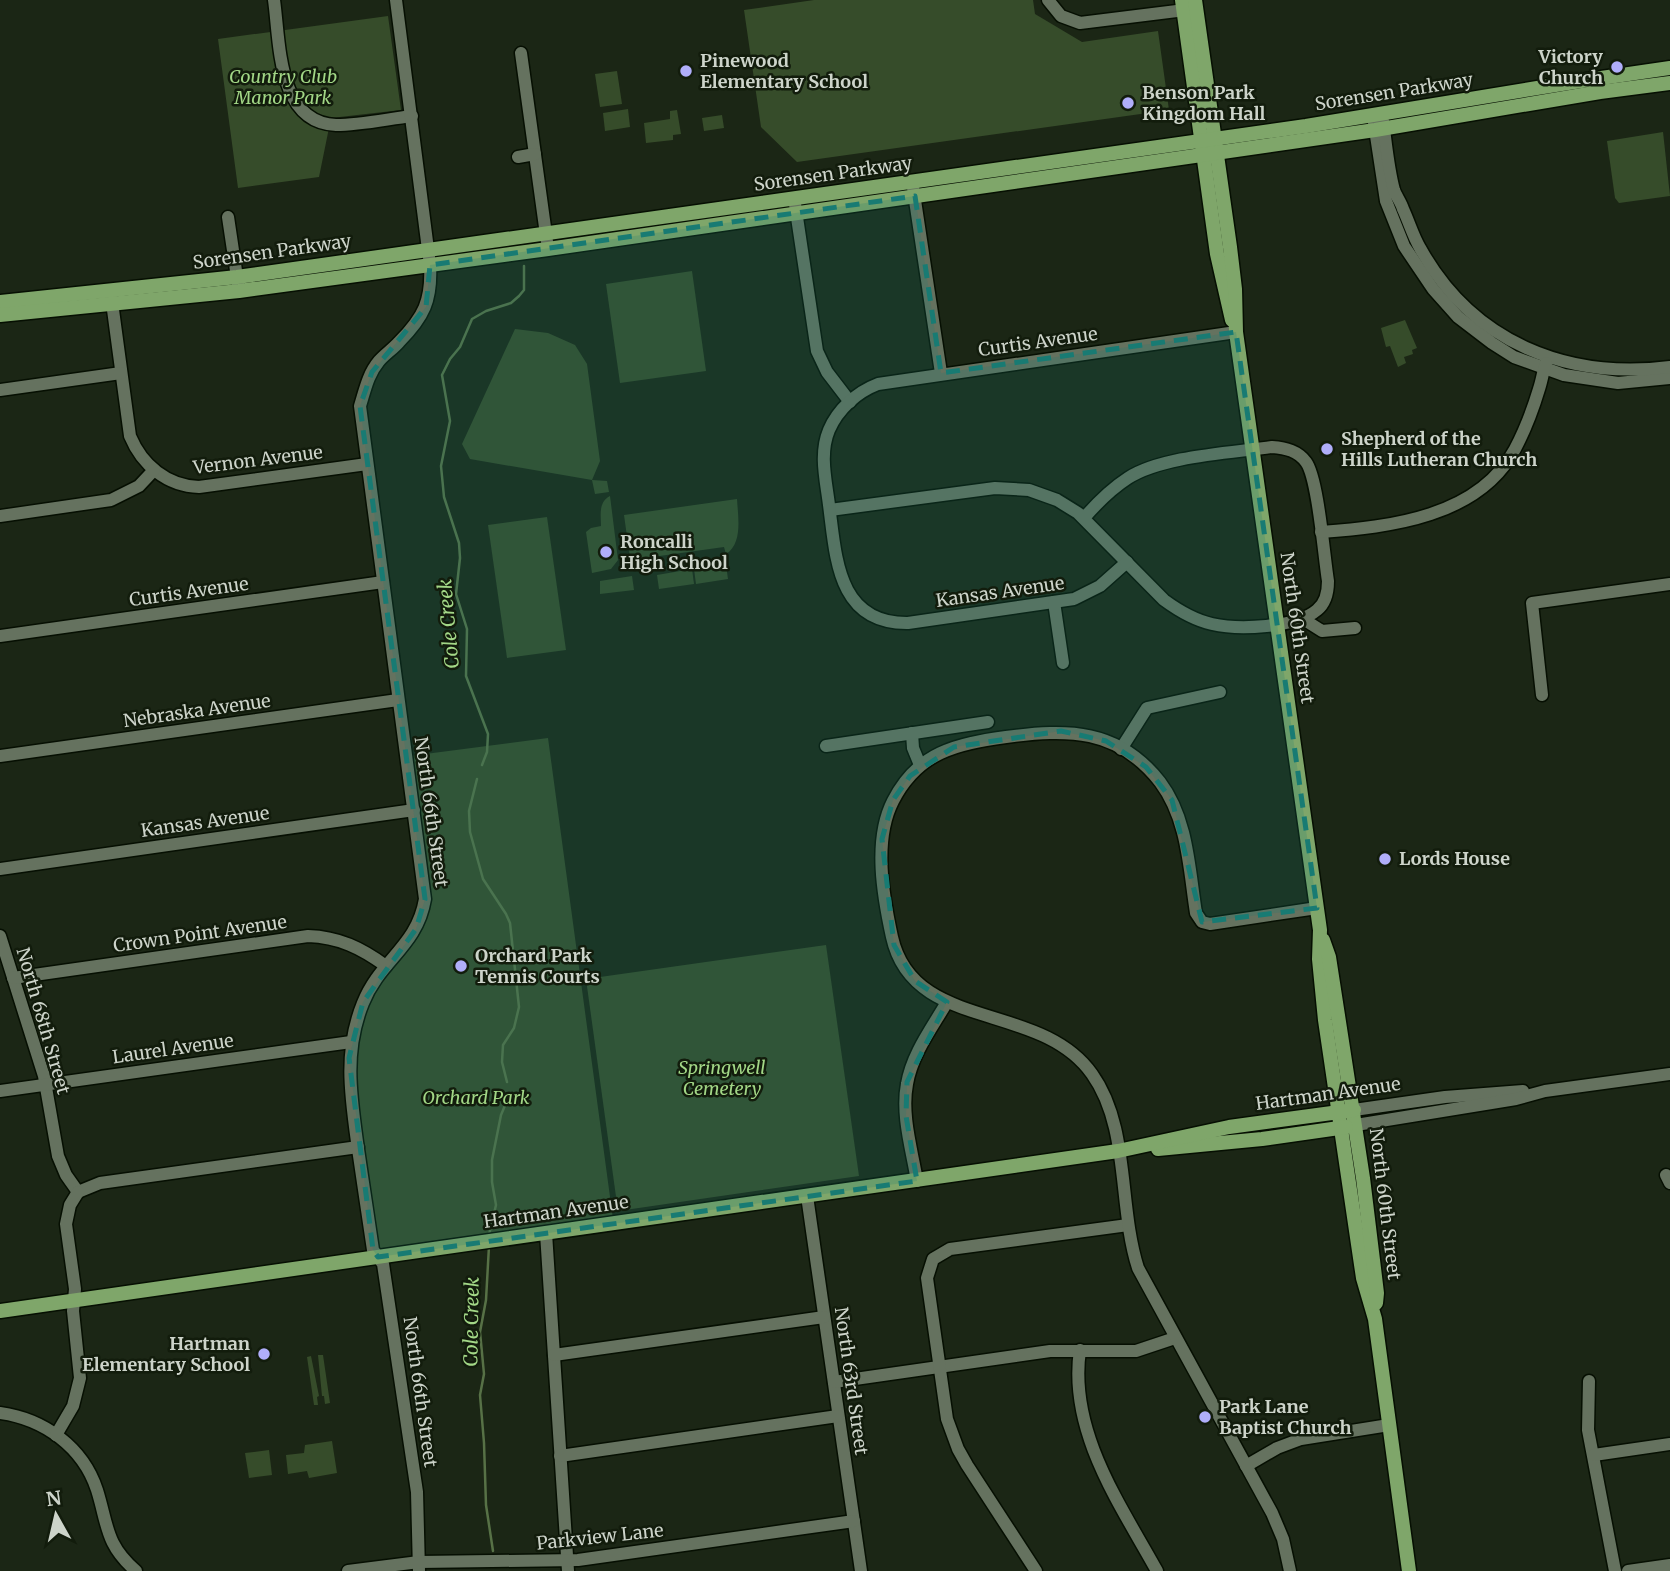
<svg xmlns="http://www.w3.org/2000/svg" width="1670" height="1571" viewBox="0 0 1670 1571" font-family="Merriweather,serif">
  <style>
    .green { fill: #364c2a }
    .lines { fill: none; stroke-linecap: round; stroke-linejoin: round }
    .stream { stroke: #577146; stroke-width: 2.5 }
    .minor-casing { stroke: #060f02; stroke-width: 15 }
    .major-casing { stroke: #060f02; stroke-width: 17 }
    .minor { stroke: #65725f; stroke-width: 12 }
    .major { stroke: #7fa66a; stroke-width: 14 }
    .marked { fill: #187b73; fill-opacity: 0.2; stroke: #187b73; stroke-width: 5; stroke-dasharray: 14 9; stroke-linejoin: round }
    .poi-dot { fill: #b0aefa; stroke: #121c0c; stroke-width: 2.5 }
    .labels { text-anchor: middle; stroke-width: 5; stroke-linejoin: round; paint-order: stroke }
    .poi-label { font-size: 18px; font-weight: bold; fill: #cdd4ca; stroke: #121c0c; text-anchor: start }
    .park-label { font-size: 18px; font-style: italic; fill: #a2d786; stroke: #121c0c }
    .street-label { font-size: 18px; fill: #cdd4ca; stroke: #121c0c }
    .water-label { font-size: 19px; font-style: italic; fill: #a3d887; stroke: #121c0c }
  </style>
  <rect width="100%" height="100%" fill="#1b2615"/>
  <g class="green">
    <polygon points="814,0 1033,0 1035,14 1082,42 1158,31 1169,110 797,162 761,127 744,10"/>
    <polygon points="388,16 401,110 331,118 319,177 238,188 218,39"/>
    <polygon points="617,71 622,104 600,107 595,74"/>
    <polygon points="628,109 630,127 605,131 603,113"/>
    <polygon points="677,110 681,134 673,135 673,140 646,143 644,123 670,119 670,111"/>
    <polygon points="722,115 724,128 704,131 702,118"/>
    <polygon points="1663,132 1670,196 1619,203 1615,198 1607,141"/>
    <polygon points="692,271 706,371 620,383 606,284"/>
    <polygon points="1405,320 1417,348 1412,350 1413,354 1404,357 1406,363 1398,367 1390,346 1386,347 1381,328"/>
    <polygon points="515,329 548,333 575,345 587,364 600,461 592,480 607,481 609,492 595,494 592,480 470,459 462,444"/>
    <path d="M610,496L618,560L611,569L592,573L586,532L591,528L601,526C601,516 598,502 610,496Z"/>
    <path d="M737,499C738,517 743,543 726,554L724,547L645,558L646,563L640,565L630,558L624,515Z"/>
    <polygon points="547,517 566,650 507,658 488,525"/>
    <polygon points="726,565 728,579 696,584 694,569"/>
    <polygon points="692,569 694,584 659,589 657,575"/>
    <polygon points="632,576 634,590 600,594 600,581"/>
    <polygon points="548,738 613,1219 383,1252 377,1248 356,1104 355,1043 374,990 418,935 426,916 410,756"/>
    <polygon points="826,945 859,1176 618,1211 586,979"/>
    <polygon points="318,1355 323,1355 330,1403 325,1404 324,1396 322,1396"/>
    <polygon points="311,1356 319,1396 317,1397 318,1405 314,1405 307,1357"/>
    <polygon points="332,1441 337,1473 309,1478 307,1471 288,1474 286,1455 304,1453 305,1445"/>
    <polygon points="269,1450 272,1475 249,1478 245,1453"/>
  </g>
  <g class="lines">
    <g class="stream">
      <polyline points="482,765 487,752 488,734 466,676 467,629 456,594 460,558 459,543 444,497 441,466 450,421 442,375 450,359 460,347 472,319 486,311 511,303 519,296 524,290 524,266"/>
      <polyline points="477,779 469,811 470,832 483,879 506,914 510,923 519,1007 514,1028 503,1045 502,1062 507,1082"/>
      <polyline points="489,1235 496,1205 492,1182 492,1160 501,1115 509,1096"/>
      <polyline points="489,1246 486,1300 480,1332 484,1374 480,1395 484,1443 486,1505 493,1551"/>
    </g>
    <g class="minor-casing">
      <g id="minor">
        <path d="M274,0C280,42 277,123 336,125C361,125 387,119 412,116"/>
        <path d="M396,0L430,265C432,300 424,317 399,342C393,349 385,354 379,361C368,374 365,390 360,406L425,899C417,947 380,960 363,1003C343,1052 351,1098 358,1149C363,1183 368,1216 373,1250L383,1264L417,1492L419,1571"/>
        <polyline points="1048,0 1061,16 1080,23 1193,9"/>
        <polyline points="521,53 548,249"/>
        <polyline points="1373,116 1386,201 1404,246 1433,289 1458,317 1492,343 1514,357 1564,375 1618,383 1670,378"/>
        <path d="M1383,121C1386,143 1388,168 1394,190C1396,196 1401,202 1403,209C1409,222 1413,236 1420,248C1472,342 1566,380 1670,367"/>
        <polyline points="518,157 535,154"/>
        <polyline points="913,187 941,373"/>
        <polyline points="795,204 817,351 827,372 850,402"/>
        <polyline points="228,217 238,284"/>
        <path d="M111,295L130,436C142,465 167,486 199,487L367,464"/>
        <polyline points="0,390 121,373"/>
        <path d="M830,510L995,488L1029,490L1057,500L1078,513L1164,600C1179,611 1194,620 1212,624C1238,630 1296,628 1317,610C1326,603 1328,592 1328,581C1324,557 1318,478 1306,462C1298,451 1286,448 1272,447C1231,453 1162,456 1128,478C1111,489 1097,503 1084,518"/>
        <polyline points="0,516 111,500 139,486 154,470"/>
        <path d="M1321,532C1390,527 1479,517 1515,449C1525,430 1533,409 1539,389C1542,380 1543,371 1546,363"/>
        <path d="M1127,562L1100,586L1074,599L908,623C837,624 836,557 829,505C826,480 819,454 829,430C838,409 857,392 878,384L1236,332"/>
        <polyline points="1054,602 1063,663"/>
        <polyline points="1303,619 1322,631 1355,628"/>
        <polyline points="0,636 383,582"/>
        <polyline points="1542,695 1532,603 1670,584"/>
        <polyline points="912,733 913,748 920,765"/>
        <polyline points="826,746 988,722"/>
        <polyline points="1121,749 1147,708 1220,692"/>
        <polyline points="0,756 398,700"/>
        <polyline points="0,869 414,810"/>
        <polyline points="0,936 44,1076 58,1156 66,1175 78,1192"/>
        <path d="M13,978L308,936C339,937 361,948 386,966"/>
        <polyline points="0,1091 351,1042"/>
        <polyline points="1354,1110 1445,1097 1523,1091"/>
        <polyline points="1356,1125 1516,1099 1545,1091 1670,1074"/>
        <polyline points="1666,1175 1670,1183"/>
        <path d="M917,1181C912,1150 901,1115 907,1084C912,1054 932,1028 947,1002"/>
        <polyline points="78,1192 100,1183 358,1147"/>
        <polyline points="807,1196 861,1571"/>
        <polyline points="546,1233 568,1571"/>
        <path d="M1080,1350C1068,1431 1120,1504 1157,1571"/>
        <polyline points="554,1355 824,1317"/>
        <polyline points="1589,1381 1588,1430 1615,1571"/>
        <polyline points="834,1382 1050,1351 1136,1351 1175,1338"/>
        <path d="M0,1413C44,1419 83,1447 97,1490C108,1525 105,1544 136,1571"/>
        <polyline points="56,1435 73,1406 80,1378 73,1311 75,1289 66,1224 70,1205 78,1192"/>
        <polyline points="1594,1455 1670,1444"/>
        <polyline points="560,1456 838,1416"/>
        <polyline points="1246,1466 1277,1448 1301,1439 1389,1425"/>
        <polyline points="348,1571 419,1562 578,1560 854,1521"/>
        <polyline points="1036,1571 967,1465 958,1449 947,1419 927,1278 933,1259 950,1249 1128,1225"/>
        <path d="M1290,1571L1283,1539L1272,1513L1138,1268C1118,1206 1130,1127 1092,1074C1040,1000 913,1033 892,937C883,896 873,840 893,801C918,752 956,744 1006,737C1067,729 1118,728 1160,782C1188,819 1189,869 1196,913L1202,922L1210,924L1317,908"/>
        <polyline points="1628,1571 1670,1565"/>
      </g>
    </g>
    <g class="major-casing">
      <g id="major">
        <polyline points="1182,0 1217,254 1232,320"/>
        <polyline points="1195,0 1230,247 1235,289 1236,332 1320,930 1319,959 1325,1020 1363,1278 1375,1319 1409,1571"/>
        <polyline points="0,302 237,277 1306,126 1574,82 1670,68"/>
        <polyline points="0,315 239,291 548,249 1375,130 1600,92 1670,83"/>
        <polyline points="1323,940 1329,957 1363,1178 1377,1293 1376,1303"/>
        <polyline points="1158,1149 1262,1139 1346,1127"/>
        <polyline points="0,1311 1118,1151 1229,1127 1354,1110"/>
      </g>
    </g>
    <use href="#minor" class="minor"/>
    <use href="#major" class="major"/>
  </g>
  <path class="marked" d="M915,196L941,373L1236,332L1317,908L1202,922L1172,800L1146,767L1106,741L1061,731L954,747L910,776L893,800L882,839L894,945L915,981L947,1002L907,1082L906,1116L917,1181L378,1257L373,1250L349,1058L363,1002L416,929L425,899L360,406L372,372L426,307L430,265Z"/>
  <g class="poi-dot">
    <circle cx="1617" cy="67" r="7"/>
    <circle cx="686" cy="71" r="7"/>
    <circle cx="1128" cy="103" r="7"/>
    <circle cx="1327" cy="449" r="7"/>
    <circle cx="606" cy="552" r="7"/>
    <circle cx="1385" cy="859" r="7"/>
    <circle cx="461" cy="966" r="7"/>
    <circle cx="264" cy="1354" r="7"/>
    <circle cx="1205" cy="1417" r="7"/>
  </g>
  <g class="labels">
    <g class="poi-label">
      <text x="1603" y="63" text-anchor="end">Victory<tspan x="1603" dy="21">Church</tspan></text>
      <text x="700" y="67">Pinewood<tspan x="700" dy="21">Elementary School</tspan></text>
      <text x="1142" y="99">Benson Park<tspan x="1142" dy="21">Kingdom Hall</tspan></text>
      <text x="1341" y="445">Shepherd of the<tspan x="1341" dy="21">Hills Lutheran Church</tspan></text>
      <text x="620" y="548">Roncalli<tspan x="620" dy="21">High School</tspan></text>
      <text x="1399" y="865">Lords House</text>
      <text x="475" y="962">Orchard Park<tspan x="475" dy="21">Tennis Courts</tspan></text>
      <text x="250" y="1350" text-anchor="end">Hartman<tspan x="250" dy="21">Elementary School</tspan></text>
      <text x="1219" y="1413">Park Lane<tspan x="1219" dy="21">Baptist Church</tspan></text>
    </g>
    <g class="park-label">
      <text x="283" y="83">Country Club<tspan x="283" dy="21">Manor Park</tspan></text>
      <text x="722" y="1074">Springwell<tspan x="722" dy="21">Cemetery</tspan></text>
      <text x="476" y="1104">Orchard Park</text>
    </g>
    <g class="street-label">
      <text transform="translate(1394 92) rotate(-9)" y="6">Sorensen Parkway</text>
      <text transform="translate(833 174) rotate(-8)" y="6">Sorensen Parkway</text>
      <text transform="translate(272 252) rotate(-8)" y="6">Sorensen Parkway</text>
      <text transform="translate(1038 342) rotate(-8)" y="6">Curtis Avenue</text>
      <text transform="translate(258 460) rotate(-7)" y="6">Vernon Avenue</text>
      <text transform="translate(189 592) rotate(-8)" y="6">Curtis Avenue</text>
      <text transform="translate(1000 592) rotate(-8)" y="6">Kansas Avenue</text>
      <text transform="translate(1297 628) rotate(82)" y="6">North 60th Street</text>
      <text transform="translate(197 711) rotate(-8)" y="6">Nebraska Avenue</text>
      <text transform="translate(431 812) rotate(82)" y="6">North 66th Street</text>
      <text transform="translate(205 822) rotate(-8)" y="6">Kansas Avenue</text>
      <text transform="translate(200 934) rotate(-8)" y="6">Crown Point Avenue</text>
      <text transform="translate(43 1021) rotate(74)" y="6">North 68th Street</text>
      <text transform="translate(173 1049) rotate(-8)" y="6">Laurel Avenue</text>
      <text transform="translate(1328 1094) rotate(-8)" y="6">Hartman Avenue</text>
      <text transform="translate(1385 1204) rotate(83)" y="6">North 60th Street</text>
      <text transform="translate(556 1212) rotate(-8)" y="6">Hartman Avenue</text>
      <text transform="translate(851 1381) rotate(82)" y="6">North 63rd Street</text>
      <text transform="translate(420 1392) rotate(82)" y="6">North 66th Street</text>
      <text transform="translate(600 1537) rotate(-6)" y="6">Parkview Lane</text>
    </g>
    <g class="water-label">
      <text transform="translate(448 624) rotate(-95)" y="7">Cole Creek</text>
      <text transform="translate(471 1322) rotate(-89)" y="7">Cole Creek</text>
    </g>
  </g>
  <g transform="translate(56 1515) rotate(352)" stroke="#121c0c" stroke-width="5" paint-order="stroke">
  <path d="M0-5L12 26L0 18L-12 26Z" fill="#cdd4ca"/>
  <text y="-10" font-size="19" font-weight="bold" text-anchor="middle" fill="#cdd4ca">N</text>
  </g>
</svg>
